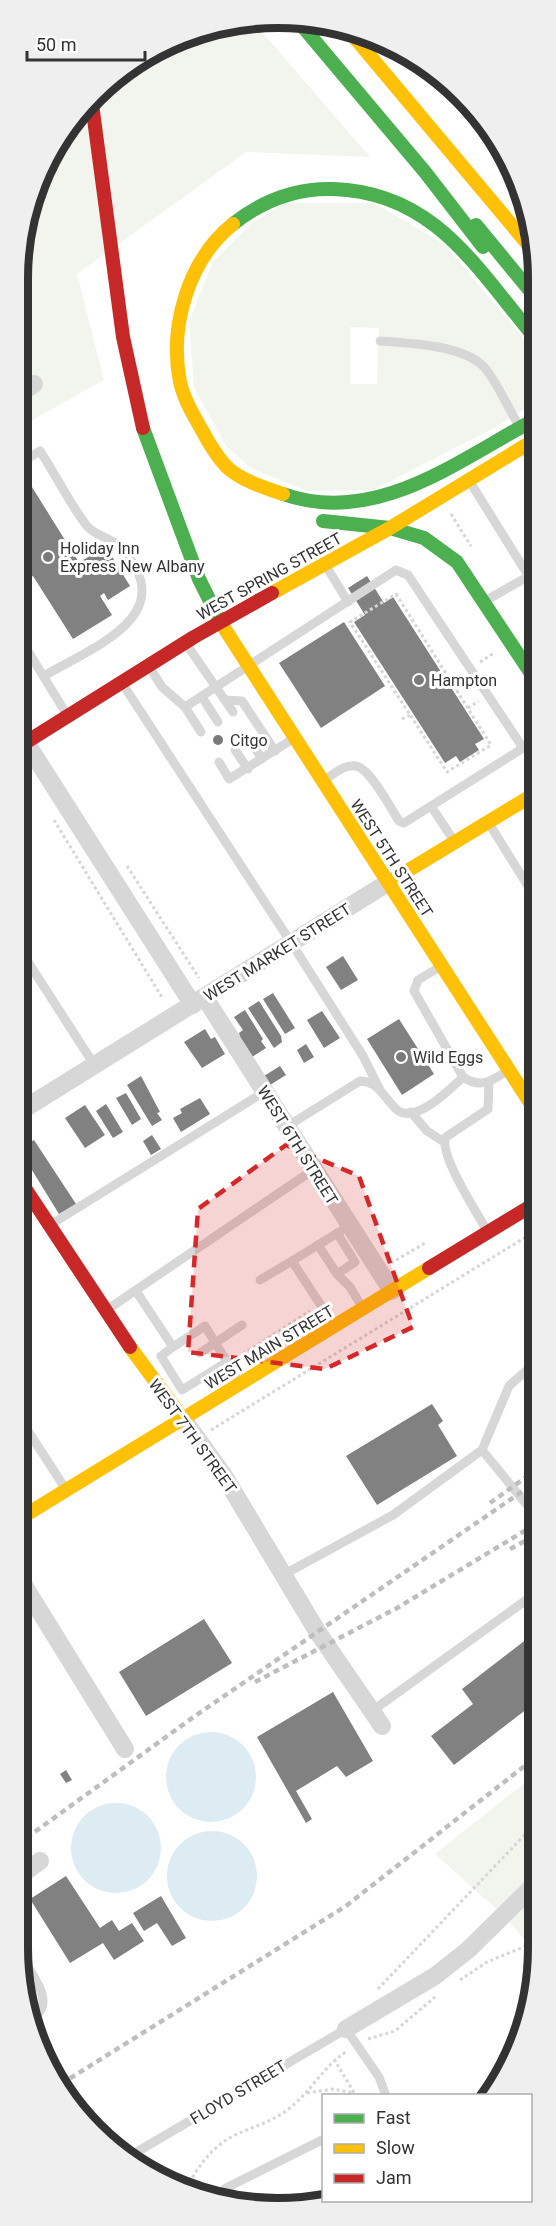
<svg xmlns="http://www.w3.org/2000/svg" width="556" height="2226" viewBox="0 0 556 2226" font-family="Roboto,sans-serif">
  <style>
    .green { fill: #f1f5ed; fill-rule: evenodd }
    .water { fill: #ddebf3 }
    .building { fill: #818181 }
    .lines { fill: none; stroke-linecap: round; stroke-linejoin: round }
    .path { stroke: #d6d6d6; stroke-width: 3; stroke-dasharray: 3 3; stroke-linecap: butt }
    .lane { stroke: #d7d7d7; stroke-width: 9 }
    .street { stroke: #d7d7d7; stroke-width: 18 }
    .fast { stroke: #4caf50; stroke-width: 14 }
    .slow { stroke: #ffc107; stroke-width: 14 }
    .jam { stroke: #c62828; stroke-width: 14 }
    .rail { stroke: #bebebe; stroke-width: 4.5; stroke-dasharray: 6 4.5; stroke-linecap: butt }
    .marked { fill: #d62828; fill-opacity: 0.2; stroke: #d62828; stroke-width: 4.5; stroke-dasharray: 12 8; stroke-linejoin: round }
    .poi-dot { fill: #7a7a7a; stroke: #fff; stroke-width: 2 }
    .labels { text-anchor: middle; stroke-width: 6; stroke-linejoin: round; paint-order: stroke }
    .poi-label { font-size: 16px; fill: #333; stroke: #fff; text-anchor: start }
    .street-label { font-size: 16px; fill: #333; stroke: #fff }
    .rim { fill: none; stroke: #333; stroke-width: 8 }
  </style>
  <rect width="100%" height="100%" fill="#fff"/>
  <g class="green">
    <polygon points="255,24 370,157 246,152 77,274 104,380 20,427 20,244 53,148 120,72 211,27"/>
    <path d="M286,203H374L444,244L536,353V402L494,428L373,490L307,491L251,468L226,446L194,387L189,322L213,262L253,222ZM350,327L379,328L377,384H350Z"/>
    <polygon points="536,1774 536,1952 502,1914 435,1854"/>
  </g>
  <g class="water">
    <circle cx="211" cy="1777" r="45"/>
    <circle cx="116" cy="1848" r="45"/>
    <circle cx="212" cy="1876" r="45"/>
  </g>
  <g class="building">
    <polygon points="27,479 83,569 87,567 83,560 106,547 130,586 108,600 104,593 100,596 112,615 73,639 33,576 20,584 20,483"/>
    <polygon points="536,494 536,520 524,501"/>
    <polygon points="367,576 384,603 393,597 484,739 475,744 479,750 460,762 456,756 445,763 354,622 365,615 348,588"/>
    <polygon points="344,622 385,686 321,728 279,663"/>
    <polygon points="343,956 358,980 341,990 326,967"/>
    <polygon points="273,993 295,1028 285,1034 263,999"/>
    <polygon points="259,1001 281,1036 282,1042 274,1048 248,1008"/>
    <polygon points="245,1010 263,1039 261,1041 266,1048 252,1057 241,1040 239,1033 243,1030 234,1017"/>
    <polygon points="322,1011 340,1038 324,1048 307,1020"/>
    <polygon points="399,1019 434,1074 402,1095 367,1039"/>
    <polygon points="205,1029 211,1039 215,1037 225,1054 202,1068 184,1042"/>
    <polygon points="306,1044 314,1057 304,1063 297,1050"/>
    <polygon points="280,1066 286,1075 270,1085 264,1076"/>
    <polygon points="141,1076 160,1112 157,1113 162,1120 152,1126 127,1085"/>
    <polygon points="126,1093 141,1119 132,1125 116,1098"/>
    <polygon points="200,1098 210,1114 181,1132 173,1118 182,1113 180,1109"/>
    <polygon points="106,1104 123,1132 113,1138 96,1111"/>
    <polygon points="85,1105 105,1135 85,1148 65,1118"/>
    <polygon points="152,1135 161,1149 151,1155 143,1141"/>
    <polygon points="34,1140 76,1204 59,1214 19,1149"/>
    <polygon points="536,1381 536,1398 528,1386"/>
    <polygon points="432,1404 443,1421 438,1425 457,1456 377,1505 346,1456"/>
    <polygon points="204,1619 232,1663 146,1716 119,1672"/>
    <polygon points="536,1632 536,1702 454,1765 431,1736 473,1704 462,1689"/>
    <polygon points="333,1692 373,1761 346,1777 337,1766 296,1791 312,1819 306,1823 257,1737"/>
    <polygon points="66,1770 72,1780 66,1783 60,1774"/>
    <polygon points="66,1876 100,1928 112,1920 119,1931 132,1923 144,1941 114,1960 103,1943 70,1963 30,1899"/>
    <polygon points="161,1896 186,1938 172,1946 157,1923 144,1931 133,1913"/>
  </g>
  <g class="lines">
    <g class="path">
      <polyline points="451,514 471,546"/>
      <polygon points="396,594 491,745 447,772 350,622"/>
      <polyline points="480,662 494,653"/>
      <polyline points="455,689 467,682"/>
      <polyline points="527,699 536,714"/>
      <polyline points="468,708 479,701"/>
      <polyline points="402,719 410,715"/>
      <polyline points="54,820 163,999"/>
      <polyline points="127,866 199,978"/>
      <polyline points="527,1131 536,1145"/>
      <polyline points="391,1263 427,1242"/>
      <polyline points="243,1354 310,1311"/>
      <polyline points="211,1430 534,1232"/>
      <polyline points="460,1980 487,1962 536,1942"/>
      <polyline points="378,1989 536,1823"/>
      <polyline points="368,2039 395,2031 435,1997"/>
      <polyline points="334,2059 356,2096"/>
      <polyline points="307,2093 333,2089 354,2093"/>
      <path d="M187,2188C197,2167 212,2147 233,2136C253,2126 274,2122 291,2107C312,2090 324,2066 347,2051"/>
    </g>
    <g class="lane">
      <path d="M380,341C409,343 463,345 484,367C496,380 508,408 518,424"/>
      <polyline points="524,449 536,467"/>
      <path d="M20,463L40,451C56,475 69,503 87,526C95,536 112,538 121,548C183,615 93,647 44,676"/>
      <polyline points="470,482 536,588"/>
      <polyline points="326,566 348,602"/>
      <polyline points="485,601 529,576"/>
      <polyline points="20,638 67,715"/>
      <polyline points="187,645 233,712"/>
      <polyline points="150,668 162,687 185,707 396,570 408,575 521,745 520,750 431,806"/>
      <polyline points="122,683 292,944 363,1056 379,1088"/>
      <polyline points="202,697 218,722"/>
      <polyline points="225,700 242,701 275,751"/>
      <polyline points="185,707 201,732"/>
      <polyline points="250,740 262,759"/>
      <polyline points="235,750 248,769"/>
      <polyline points="219,762 229,779 293,739"/>
      <path d="M326,779C335,773 345,764 356,766C370,768 391,809 399,821L404,823L431,806L454,841"/>
      <polyline points="490,825 536,899"/>
      <polyline points="19,948 95,1066"/>
      <path d="M438,968L418,980L414,991L463,1077C480,1089 492,1081 507,1071"/>
      <polyline points="411,1112 427,1131 444,1142"/>
      <path d="M286,1127L360,1081C380,1082 383,1097 396,1109C414,1126 450,1089 463,1077"/>
      <polyline points="50,1225 264,1092"/>
      <path d="M487,1231C477,1212 438,1154 446,1137L488,1109L489,1083"/>
      <polyline points="337,1233 355,1262 337,1274 350,1287 362,1307"/>
      <polyline points="318,1245 337,1274"/>
      <polyline points="260,1280 292,1261"/>
      <polyline points="136,1291 173,1347 205,1326 238,1380"/>
      <polyline points="108,1309 313,1170"/>
      <polyline points="333,1324 292,1261 349,1226"/>
      <polyline points="173,1347 161,1356 182,1390 227,1362"/>
      <polyline points="200,1353 242,1325"/>
      <polyline points="19,1417 65,1488"/>
      <polyline points="482,1450 536,1516"/>
      <polyline points="283,1575 393,1515 482,1450 509,1386 536,1362"/>
      <polyline points="372,1711 536,1593"/>
      <path d="M19,1954C29,1970 59,2004 32,2018"/>
      <polyline points="130,2156 346,2029 379,2077 386,2096"/>
      <polyline points="217,2196 226,2188 324,2139"/>
    </g>
    <g class="street">
      <polyline points="20,394 34,384"/>
      <polyline points="20,733 193,1005"/>
      <polyline points="205,998 392,1291"/>
      <polyline points="19,1112 389,882"/>
      <polyline points="183,1419 224,1476 317,1631 382,1726"/>
      <polyline points="18,1576 125,1749"/>
      <polyline points="18,1877 40,1861"/>
      <polyline points="346,2029 435,1976 468,1950 536,1883"/>
    </g>
    <g class="fast">
      <polyline points="298,21 425,172 483,247"/>
      <path d="M233,224C262,201 295,188 333,189C432,192 474,264 531,333L536,335"/>
      <polyline points="476,225 536,298"/>
      <polyline points="143,428 199,579 221,623"/>
      <path d="M283,494C376,527 458,460 536,419"/>
      <polyline points="323,521 390,528"/>
      <polyline points="390,528 424,538 457,562 536,681"/>
    </g>
    <g class="slow">
      <polyline points="350,32 536,254"/>
      <path d="M233,224C188,260 169,327 180,382C184,400 194,416 203,432C210,445 218,459 229,469C243,481 266,488 283,494"/>
      <polyline points="272,593 390,528 536,439"/>
      <polyline points="221,623 536,1112"/>
      <polyline points="389,882 536,793"/>
      <polyline points="130,1347 183,1419"/>
      <polyline points="19,1519 429,1268"/>
    </g>
    <g class="jam">
      <polyline points="92,104 123,337 143,428"/>
      <polyline points="20,746 194,637 272,593"/>
      <polyline points="19,1179 130,1347"/>
      <polyline points="429,1268 536,1203"/>
    </g>
    <g class="rail">
      <polyline points="490,1503 536,1470"/>
      <polyline points="510,1549 536,1535"/>
      <polyline points="255,1682 397,1608 536,1524"/>
      <polyline points="18,1844 195,1716 536,1482"/>
      <polyline points="61,2084 346,1906 536,1757"/>
    </g>
  </g>
  <path class="marked" d="M286,1145L359,1176L413,1327L325,1369L188,1352L198,1209Z"/>
  <g class="poi-dot">
    <circle cx="48" cy="557" r="6"/>
    <circle cx="419" cy="680" r="6"/>
    <circle cx="218" cy="740" r="6"/>
    <circle cx="401" cy="1057" r="6"/>
  </g>
  <g class="labels">
    <g class="poi-label">
      <text x="60" y="554">Holiday Inn<tspan x="60" dy="18">Express New Albany</tspan></text>
      <text x="431" y="686">Hampton</text>
      <text x="230" y="746">Citgo</text>
      <text x="413" y="1063">Wild Eggs</text>
    </g>
    <g class="street-label">
      <text transform="translate(269 576) rotate(-29)" y="6">WEST SPRING STREET</text>
      <text transform="translate(392 858) rotate(57)" y="6">WEST 5TH STREET</text>
      <text transform="translate(277 952) rotate(-32)" y="6">WEST MARKET STREET</text>
      <text transform="translate(298 1145) rotate(58)" y="6">WEST 6TH STREET</text>
      <text transform="translate(269 1347) rotate(-31)" y="6">WEST MAIN STREET</text>
      <text transform="translate(193 1436) rotate(54)" y="6">WEST 7TH STREET</text>
      <text transform="translate(238 2092) rotate(-31)" y="6">FLOYD STREET</text>
    </g>
  </g>
  <path d="M0 0H556V2226H0ZM278 28H278A250 250 0 0 1 528 278V1948A250 250 0 0 1 278 2198H278A250 250 0 0 1 28 1948V278A250 250 0 0 1 278 28Z" fill="#efefef" fill-rule="evenodd"/>
  <path class="rim" d="M278 28H278A250 250 0 0 1 528 278V1948A250 250 0 0 1 278 2198H278A250 250 0 0 1 28 1948V278A250 250 0 0 1 278 28Z"/>
  <rect x="322" y="2094" width="210" height="108" fill="#ffffff" stroke="#adadad" stroke-width="1.5"/>
  <rect x="334" y="2114" width="30" height="9" fill="#4caf50" stroke="#adadad" stroke-width="1.5"/>
  <text x="376" y="2124" font-size="18" fill="#333333">Fast</text>
  <rect x="334" y="2144" width="30" height="9" fill="#ffc107" stroke="#adadad" stroke-width="1.5"/>
  <text x="376" y="2154" font-size="18" fill="#333333">Slow</text>
  <rect x="334" y="2174" width="30" height="9" fill="#c62828" stroke="#adadad" stroke-width="1.5"/>
  <text x="376" y="2184" font-size="18" fill="#333333">Jam</text>
  <path d="M27 51v9h118v-9" fill="none" stroke="#333333" stroke-width="3"/>
  <text x="36" y="51" font-size="18" fill="#333333" stroke="#ffffff" stroke-width="4.5" paint-order="stroke">50 m</text>
</svg>
